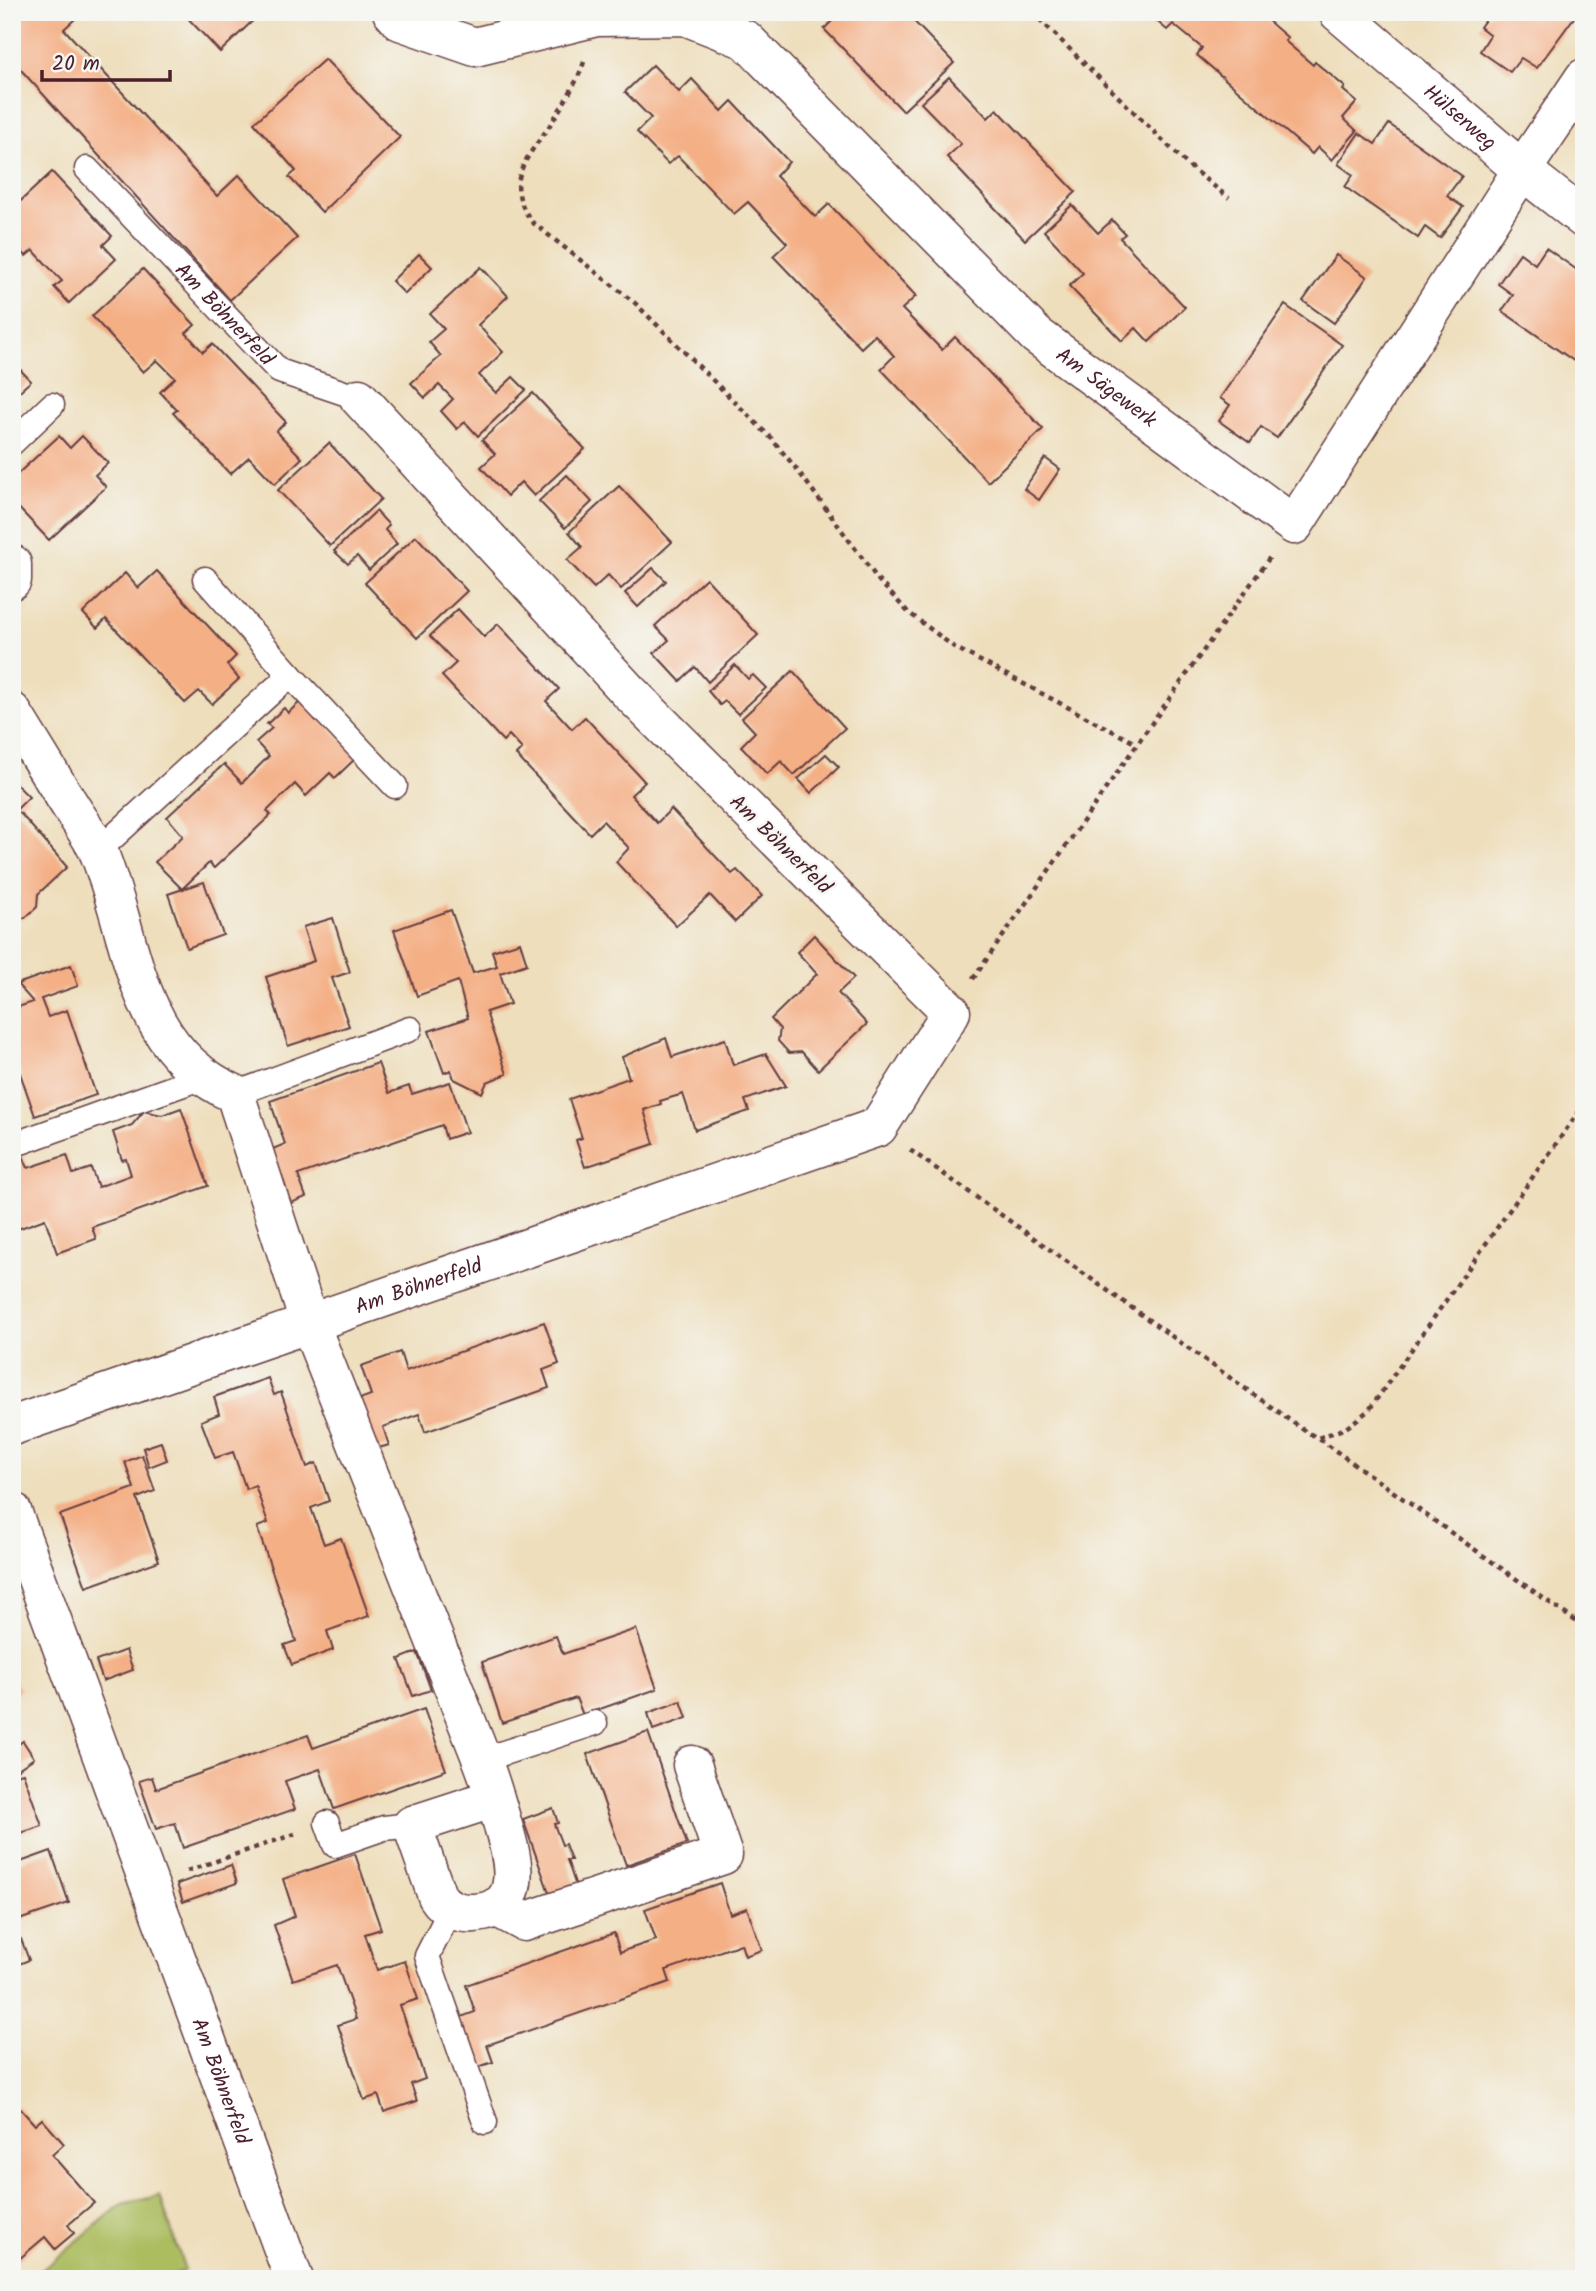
<svg xmlns="http://www.w3.org/2000/svg" width="1596" height="2291" viewBox="0 0 1596 2291" font-family="Kalam,sans-serif">
  <style>
    .green { fill: #acbd60; stroke: #7b6e46; stroke-width: 2 }
    .building { fill: #f4af85 }
    .lines { fill: none; stroke-linecap: round; stroke-linejoin: round }
    .service-casing { stroke: #633c41; stroke-width: 27 }
    .minor-casing { stroke: #633c41; stroke-width: 41 }
    .path { stroke: #633c41; stroke-width: 4.5; stroke-dasharray: 5 5; stroke-linecap: butt }
    .service { stroke: #fff; stroke-width: 24 }
    .minor { stroke: #fff; stroke-width: 38 }
    .labels { text-anchor: middle; stroke-width: 5; stroke-linejoin: round; paint-order: stroke }
    .street-label { font-size: 21px; fill: #4a1f2b; stroke: #f6f6f2 }
  </style>
  <rect width="100%" height="100%" fill="#f6f6f2"/>
  <filter id="ink" filterUnits="userSpaceOnUse"><feTurbulence type="fractalNoise" baseFrequency=".0143" numOctaves="2"/><feDisplacementMap in="SourceGraphic" scale="14" xChannelSelector="R" yChannelSelector="G"/><feConvolveMatrix kernelMatrix="1 2 1 2 8 2 1 2 1" color-interpolation-filters="sRGB"/></filter>
  <filter id="wash" filterUnits="userSpaceOnUse"><feTurbulence type="fractalNoise" baseFrequency=".00686" numOctaves="4" result="noise"/><feDisplacementMap in="SourceGraphic" scale="28" xChannelSelector="R" yChannelSelector="G"/><feGaussianBlur stdDeviation="1.57" result="paint"/><feColorMatrix in="noise" values="0 0 0 0 0 0 0 0 0 0 0 0 0 0 0 0 0 1.4 0 .05"/><feComposite in="paint" operator="in"/></filter>
  <g filter="url(#wash)">
    <rect width="100%" height="100%" fill="#eedebc"/>
    <polygon class="green" points="160,2196 185,2270 162,2279 31,2279 122,2204"/>
    <g id="blocks">
      <g class="building">
        <polygon points="12,12 68,12 75,19 64,29 217,196 239,175 297,238 230,300 12,60"/>
        <polygon points="182,12 262,12 220,52"/>
        <polygon points="835,12 905,12 954,63 903,111 824,29 838,15"/>
        <polygon points="1146,12 1219,12 1227,19 1233,12 1252,12 1255,14 1258,12 1288,38 1285,41 1313,65 1315,62 1345,87 1343,90 1357,102 1343,118 1357,131 1332,160 1318,147 1312,154 1197,55 1202,48 1173,24 1167,30"/>
        <polygon points="1491,12 1578,12 1537,68 1521,58 1510,72 1480,51 1490,35 1480,27"/>
        <polygon points="325,59 400,137 322,212 289,177 296,171 254,123"/>
        <polygon points="653,65 679,92 692,79 722,111 732,101 789,162 776,176 815,217 829,204 916,296 902,309 942,350 955,337 1043,429 988,482 881,369 894,356 888,349 875,335 861,348 773,256 787,243 748,202 734,214 678,156 668,164 637,132 651,118 625,92"/>
        <polygon points="949,77 988,118 997,109 1076,192 1025,240 947,157 961,144 921,103"/>
        <polygon points="1389,124 1462,176 1447,196 1463,207 1440,238 1425,227 1418,238 1345,187 1353,175 1338,164 1359,133 1375,144"/>
        <polygon points="52,172 112,236 103,245 116,259 69,303 54,287 62,281 33,250 26,256 12,242 12,209"/>
        <polygon points="1072,205 1098,233 1112,220 1125,234 1120,238 1185,307 1149,342 1136,328 1122,341 1069,286 1083,273 1044,231"/>
        <polygon points="1546,248 1584,275 1584,368 1502,311 1513,295 1498,284 1520,253 1535,264"/>
        <polygon points="419,254 432,267 405,294 392,281"/>
        <polygon points="1336,255 1367,277 1334,323 1303,301"/>
        <polygon points="481,267 508,296 478,325 503,352 479,375 496,393 513,377 526,390 478,436 465,422 457,429 441,411 453,399 439,385 425,398 411,383 441,356 429,342 444,329 430,314"/>
        <polygon points="143,269 195,325 186,333 203,352 212,344 286,422 276,431 302,458 275,484 249,457 230,474 173,413 177,410 160,392 175,378 157,360 143,372 92,316"/>
        <polygon points="1285,305 1342,345 1277,438 1261,427 1250,443 1219,421 1230,405 1220,398"/>
        <polygon points="12,361 31,381 12,398"/>
        <polygon points="533,393 585,449 534,496 521,482 507,496 481,467 495,454 482,440"/>
        <polygon points="59,436 70,448 82,436 108,463 95,475 106,487 49,540 12,501 12,479"/>
        <polygon points="329,443 381,499 330,546 278,490"/>
        <polygon points="1045,458 1060,469 1039,500 1024,489"/>
        <polygon points="567,475 592,502 565,528 539,501"/>
        <polygon points="619,486 672,542 621,589 608,575 594,588 567,560 582,547 569,532"/>
        <polygon points="376,511 389,525 385,530 397,544 369,570 357,556 348,564 334,551"/>
        <polygon points="416,536 467,591 417,638 365,583"/>
        <polygon points="653,568 666,581 638,607 625,593"/>
        <polygon points="157,571 236,656 227,665 239,679 212,704 199,691 185,703 106,619 97,628 83,613 125,573 138,588"/>
        <polygon points="706,578 758,635 708,682 695,667 680,681 654,653 669,640 655,626"/>
        <polygon points="458,609 484,637 498,624 559,689 546,701 572,729 585,717 645,782 631,795 657,823 671,809 732,874 737,870 762,896 735,922 710,895 676,926 616,862 629,848 603,821 590,834 516,755 522,749 509,735 503,741 442,676 456,663 430,636"/>
        <polygon points="735,665 748,679 753,675 766,688 738,714 725,701 720,705 708,691"/>
        <polygon points="793,671 845,728 794,775 781,761 767,774 741,746 755,732 742,718"/>
        <polygon points="303,699 357,757 335,778 330,773 306,796 295,784 267,811 271,815 214,868 209,863 182,889 155,862 183,836 167,817 224,764 242,783 269,756 256,742 272,728 267,724 284,708 288,713"/>
        <polygon points="826,754 839,767 811,793 798,779"/>
        <polygon points="12,780 29,797 15,811 21,814 67,867 38,894 37,907 25,918 12,918"/>
        <polygon points="204,882 223,935 187,948 168,894"/>
        <polygon points="451,910 473,973 497,966 492,951 520,942 527,964 500,973 510,1004 486,1012 507,1074 487,1082 482,1093 454,1079 451,1070 444,1073 429,1031 468,1018 458,981 417,996 394,930"/>
        <polygon points="333,918 350,972 332,978 349,1026 288,1046 266,977 314,961 303,927"/>
        <polygon points="814,935 854,978 838,993 867,1024 818,1070 802,1052 789,1053 778,1041 780,1029 771,1019 817,974 797,952"/>
        <polygon points="71,965 78,986 41,999 48,1017 67,1010 96,1095 35,1116 12,1050 12,1009 33,1002 17,984"/>
        <polygon points="666,1038 672,1057 725,1039 733,1065 766,1054 786,1086 745,1100 749,1111 695,1130 683,1094 660,1101 661,1104 644,1110 654,1144 585,1167 576,1140 582,1138 569,1099 629,1078 622,1057"/>
        <polygon points="378,1063 389,1093 409,1086 412,1094 450,1082 467,1132 446,1139 442,1125 298,1175 306,1197 286,1205 268,1151 285,1144 270,1101"/>
        <polygon points="181,1108 208,1186 92,1227 96,1239 57,1253 45,1219 12,1231 12,1154 21,1151 28,1168 67,1155 73,1174 91,1168 98,1187 131,1175 126,1159 122,1160 113,1132 132,1125 144,1111 162,1115"/>
        <polygon points="544,1322 559,1364 543,1370 549,1388 425,1432 419,1414 383,1427 389,1445 372,1450 354,1401 371,1395 361,1366 400,1352 406,1371"/>
        <polygon points="268,1378 274,1395 281,1392 307,1467 316,1463 329,1501 311,1508 324,1544 341,1538 369,1616 327,1631 333,1650 292,1665 284,1645 296,1641 257,1527 268,1523 255,1485 246,1489 233,1452 215,1458 201,1421 219,1414 214,1397"/>
        <polygon points="161,1442 167,1460 149,1467 143,1448"/>
        <polygon points="142,1455 155,1491 137,1498 159,1561 86,1587 60,1515 134,1488 125,1462"/>
        <polygon points="636,1629 657,1689 583,1715 576,1698 502,1723 482,1662 556,1636 563,1654"/>
        <polygon points="126,1650 133,1670 103,1681 96,1661"/>
        <polygon points="417,1652 431,1690 413,1696 399,1659"/>
        <polygon points="12,1679 21,1689 12,1696"/>
        <polygon points="681,1701 687,1718 653,1730 648,1713"/>
        <polygon points="424,1709 446,1770 334,1809 320,1769 285,1781 295,1809 183,1848 175,1823 156,1829 139,1781 152,1777 156,1789 308,1735 313,1748"/>
        <polygon points="648,1732 687,1844 626,1865 587,1754"/>
        <polygon points="23,1741 34,1758 12,1773 12,1749"/>
        <polygon points="23,1773 42,1826 12,1836 12,1776"/>
        <polygon points="553,1808 558,1823 554,1824 562,1845 565,1844 571,1860 567,1860 578,1892 552,1901 523,1819"/>
        <polygon points="51,1851 69,1903 13,1922 12,1865"/>
        <polygon points="355,1854 381,1929 365,1934 377,1970 405,1961 418,1999 400,2005 425,2079 411,2084 417,2101 384,2112 378,2095 364,2100 338,2025 356,2019 337,1965 293,1980 274,1925 295,1916 283,1879"/>
        <polygon points="231,1865 237,1883 183,1902 177,1884"/>
        <polygon points="720,1883 730,1914 747,1908 762,1950 745,1956 741,1944 666,1970 670,1982 487,2045 493,2062 475,2068 458,2018 475,2012 466,1985 614,1933 620,1952 656,1940 645,1909"/>
        <polygon points="21,1939 29,1960 12,1967 12,1942"/>
        <polygon points="18,2106 35,2125 42,2119 64,2144 52,2155 94,2203 68,2225 74,2233 55,2249 45,2237 12,2265 12,2111"/>
      </g>
    </g>
  </g>
  <g filter="url(#ink)">
    <use href="#blocks" fill-opacity="0" stroke="#633c41" stroke-width="2"/>
    <g class="lines">
      <g class="service-casing">
        <g id="service">
          <path id="s1" d="M87,169L279,371L359,398"/>
          <polyline points="12,443 52,405"/>
          <polyline points="290,675 395,786"/>
          <polyline points="98,851 290,675 205,579"/>
          <polyline points="235,1094 410,1029"/>
          <polyline points="21,1142 203,1077"/>
          <polyline points="482,1760 595,1723"/>
          <polyline points="327,1823 335,1845 384,1828 412,1825"/>
          <polyline points="451,1909 427,1956 485,2122"/>
        </g>
      </g>
      <g class="minor-casing">
        <g id="minor">
          <path id="s2" d="M392,12L400,21L475,47L596,17L685,16L746,40L1036,335L1294,525L1522,170L1584,78"/>
          <path id="s3" d="M1338,12L1522,170L1584,219"/>
          <polyline points="12,564 12,580"/>
          <path d="M12,712C32,744 51,776 71,807C80,822 92,837 99,853C135,943 134,1050 235,1094L309,1322L482,1760C490,1780 496,1801 502,1822C512,1856 529,1910 474,1913C459,1914 445,1909 437,1896L412,1825L495,1798"/>
          <path id="s4" d="M12,1426L878,1127L951,1012L629,692L359,398"/>
          <path id="s5" d="M12,1511L294,2279"/>
          <polyline points="496,1907 524,1922 723,1855 692,1765"/>
        </g>
      </g>
      <g class="path">
        <polyline points="1032,12 1190,167 1229,198"/>
        <path d="M584,62C577,83 562,106 550,125C527,159 502,180 532,222L635,303L771,438L799,472L879,581L908,612L954,647L1137,744"/>
        <polyline points="973,979 1137,744 1270,557"/>
        <polyline points="910,1150 1305,1431 1318,1438 1346,1428 1369,1410 1584,1104"/>
        <polyline points="1319,1439 1584,1627"/>
        <polyline points="187,1871 295,1834"/>
      </g>
      <use href="#service" class="service"/>
      <use href="#minor" class="minor"/>
    </g>
  </g>
  <g class="labels">
    <g class="street-label">
      <text dy="7" stroke="none"><textPath href="#s3" startOffset="161">Hülserweg</textPath></text>
      <text dy="7" stroke="none"><textPath href="#s1" startOffset="200">Am Böhnerfeld</textPath></text>
      <text dy="7" stroke="none"><textPath href="#s2" startOffset="872">Am Sägewerk</textPath></text>
      <text transform="translate(781 844) rotate(44)" y="7">Am Böhnerfeld</text>
      <text dy="7" stroke="none"><textPath href="#s4" startOffset="430">Am Böhnerfeld</textPath></text>
      <text dy="7" stroke="none"><textPath href="#s5" startOffset="607">Am Böhnerfeld</textPath></text>
    </g>
  </g>
  <rect width="1596" height="2291" fill="none" stroke="#f6f6f2" stroke-width="42"/>
  <path d="M42 70v10h128v-10" fill="none" stroke="#4a1f2b" stroke-width="3.5"/>
  <text x="52" y="70" font-size="21" fill="#4a1f2b" stroke="#f6f6f2" stroke-width="5" paint-order="stroke">20 m</text>
</svg>
